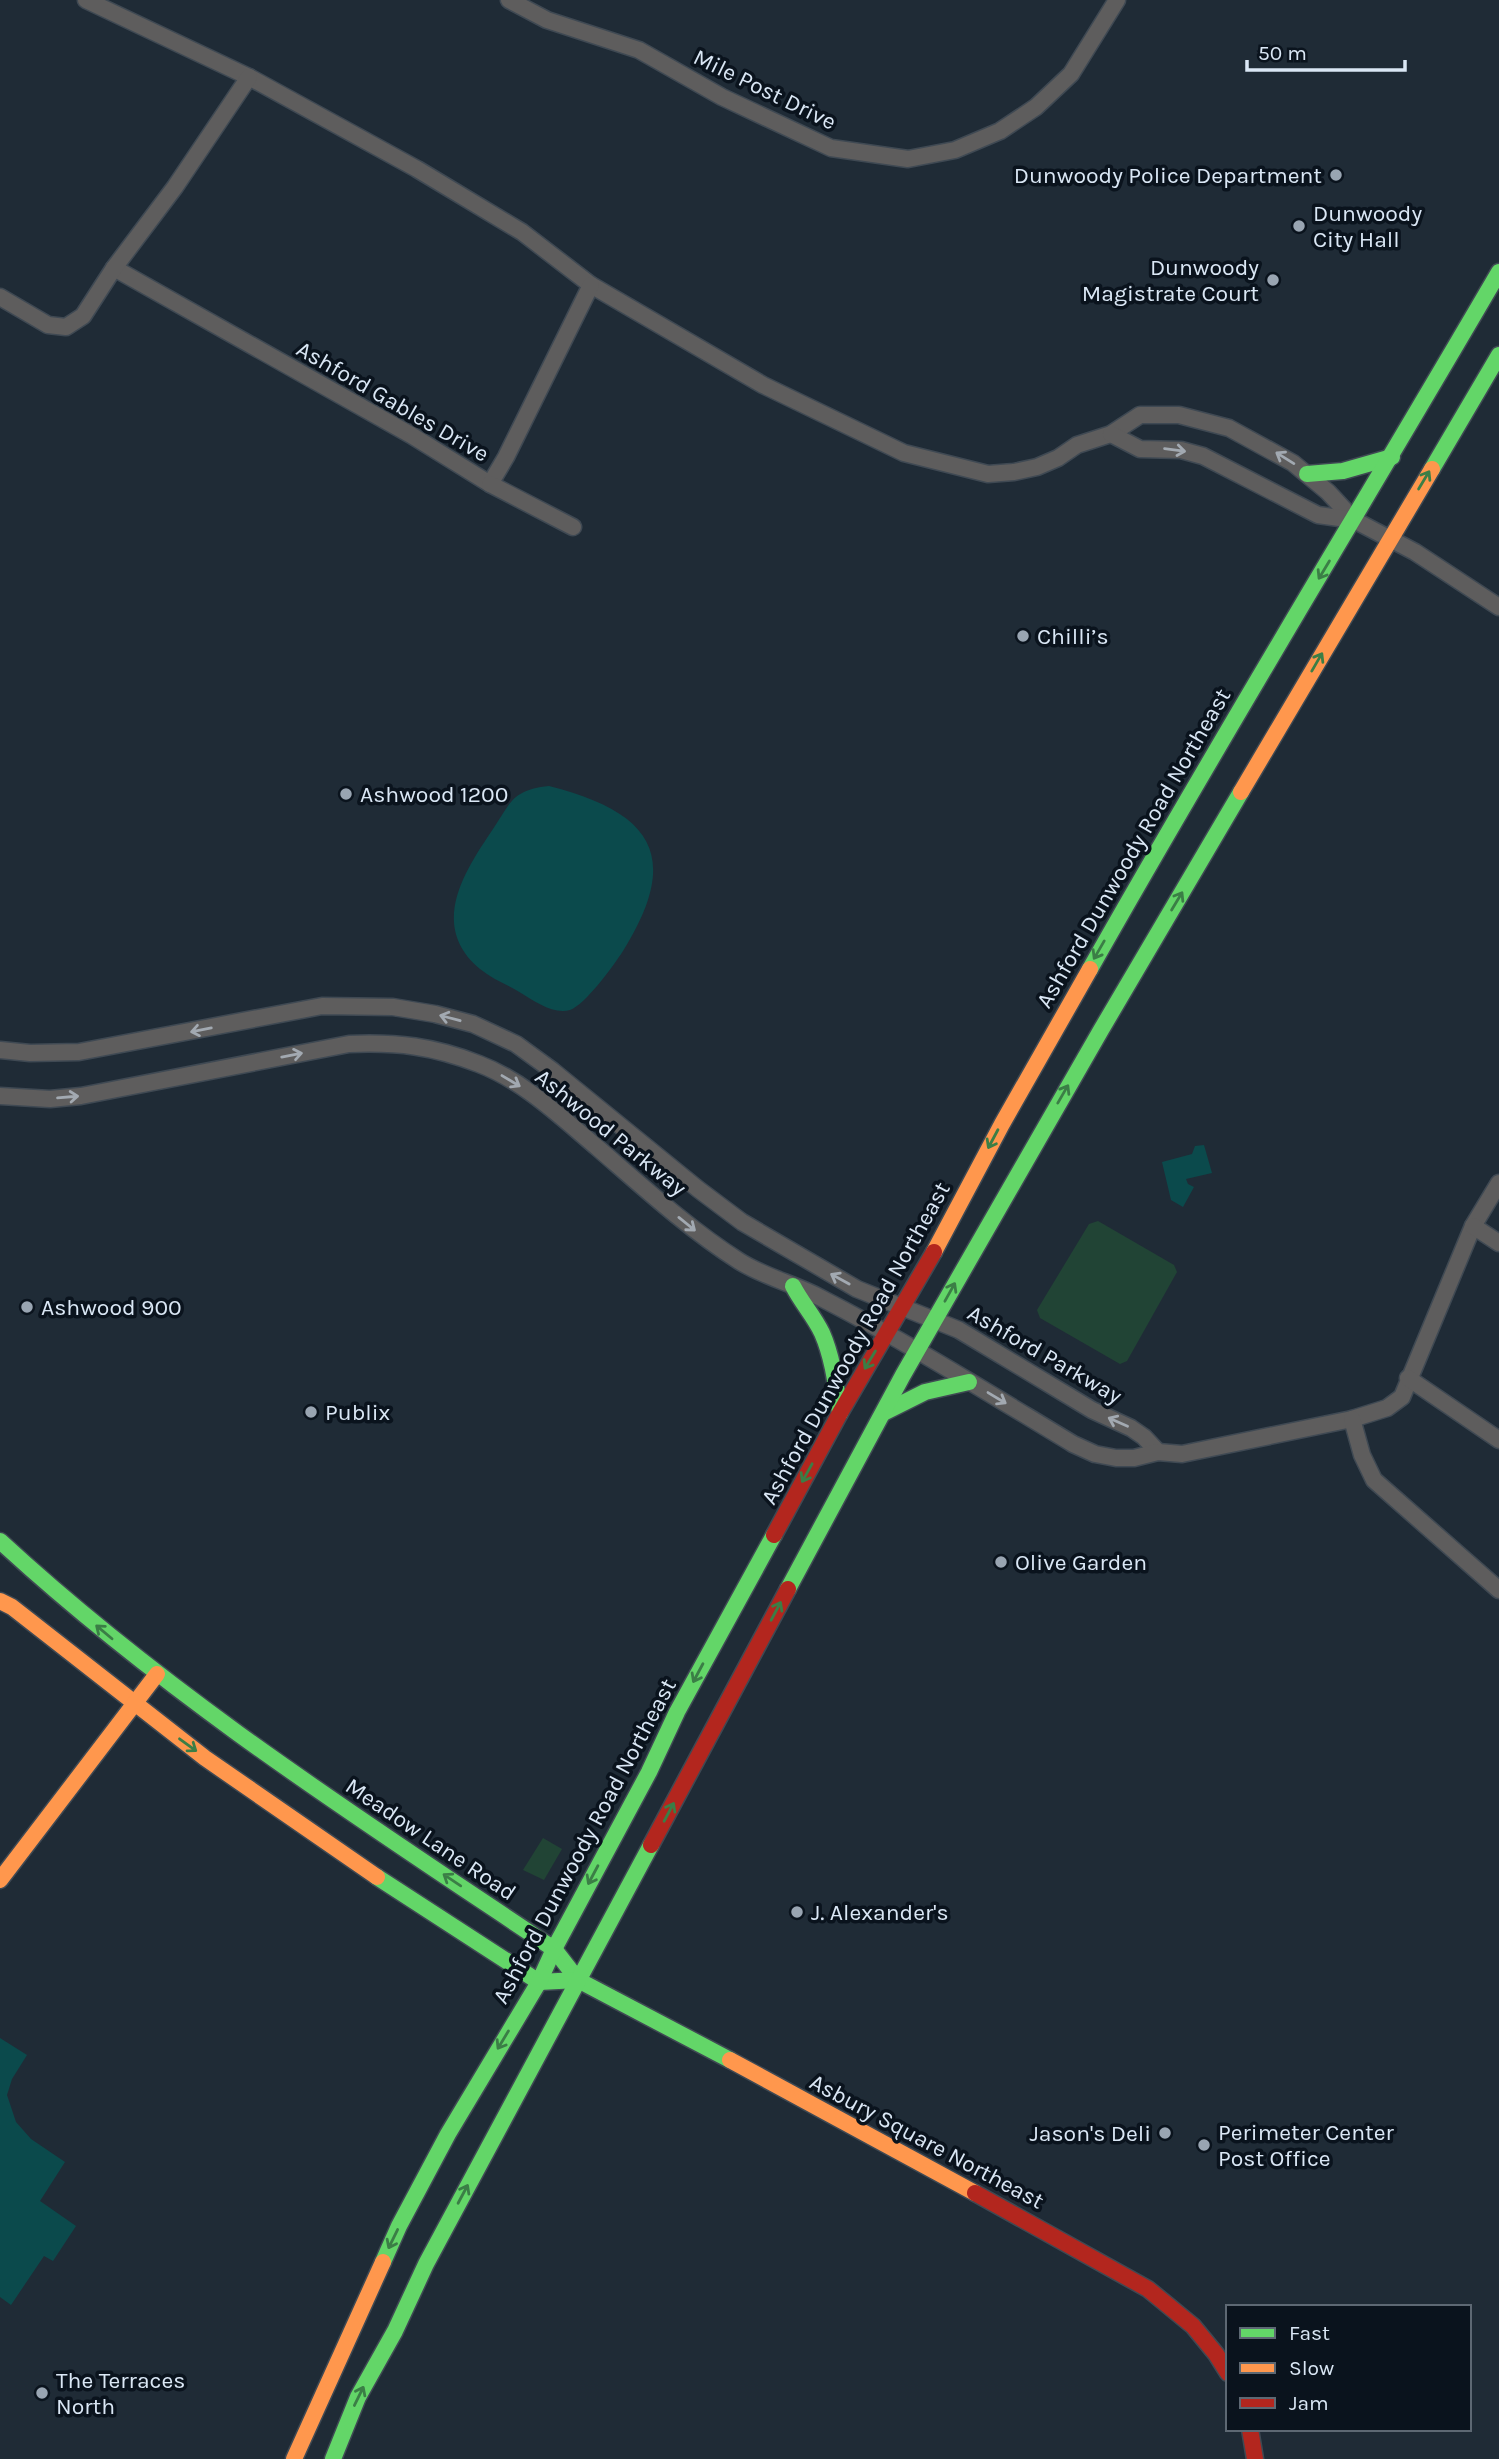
<svg xmlns="http://www.w3.org/2000/svg" width="1499" height="2459" viewBox="0 0 1499 2459" font-family="Karla,sans-serif">
  <style>
    .green { fill: #214435 }
    .water { fill: #0b4a4c }
    .lines { fill: none; stroke-linecap: round; stroke-linejoin: round }
    .street-casing { stroke: #3f4953; stroke-width: 19 }
    .fast-casing { stroke: #3f4953; stroke-width: 19 }
    .slow-casing { stroke: #3f4953; stroke-width: 19 }
    .jam-casing { stroke: #3f4953; stroke-width: 19 }
    .street { stroke: #5e5d5d; stroke-width: 16 }
    .fast { stroke: #63d668; stroke-width: 16 }
    .slow { stroke: #ff974d; stroke-width: 16 }
    .jam { stroke: #b3261e; stroke-width: 16 }
    .oneway { stroke: #a2a9b1 }
    .oneway2 { stroke: #3b7e46 }
    .poi-dot { fill: #99a5b2; stroke: #0a131d; stroke-width: 2.5 }
    .labels { text-anchor: middle; stroke-width: 7; stroke-linejoin: round; paint-order: stroke }
    .street-label { font-size: 23px; fill: #dae7f5; stroke: #0a131d }
    .poi-label { font-size: 23px; fill: #dae7f5; stroke: #0a131d; text-anchor: start }
  </style>
  <rect width="100%" height="100%" fill="#1f2b36"/>
  <g class="green">
    <polygon points="1098,1221 1174,1265 1177,1272 1127,1361 1120,1364 1040,1318 1037,1310 1089,1224"/>
    <polygon points="543,1838 562,1849 544,1880 523,1870"/>
  </g>
  <g class="water">
    <path d="M549,786C651,812 683,855 623,951C614,965 585,1005 570,1010C554,1015 534,1001 521,993C508,985 492,979 480,969C430,927 462,875 491,832C511,803 511,790 549,786Z"/>
    <polygon points="1204,1145 1212,1173 1186,1179 1188,1184 1194,1187 1183,1207 1171,1200 1162,1162 1192,1154 1195,1146"/>
    <polygon points="0,2038 27,2055 12,2079 7,2095 16,2122 31,2139 65,2162 40,2201 76,2226 53,2261 44,2256 11,2305 0,2297"/>
  </g>
  <g class="lines">
    <g class="street-casing">
      <g id="street">
        <polyline points="86,0 249,77 417,169 522,232 591,285 763,385 904,453 988,474 1014,472 1037,467 1058,458 1077,445 1111,434 1140,415 1179,415 1229,428 1293,463 1328,492 1354,520"/>
        <polyline points="509,0 547,20 639,50 722,97 831,148 908,159 955,150 1000,131 1036,107 1071,74 1117,0"/>
        <polyline points="114,268 411,435 490,484 506,457 591,285"/>
        <polyline points="0,297 48,325 66,327 83,316 114,268 175,187 249,77"/>
        <polyline points="1111,434 1140,449 1181,450 1203,456 1318,515 1354,520 1415,552 1499,607"/>
        <polyline points="490,484 573,527"/>
        <polyline points="0,1050 30,1053 79,1052 322,1006 393,1007 435,1014 473,1024 516,1044 553,1071 698,1189 742,1222 857,1289 959,1330 1092,1410 1131,1428 1144,1437 1158,1452"/>
        <path d="M0,1096L50,1099L81,1096L349,1044C397,1042 433,1046 479,1064C524,1081 562,1118 599,1149C644,1188 689,1229 739,1261C764,1277 795,1284 821,1298C907,1342 990,1394 1073,1444L1095,1454L1116,1458H1134L1158,1452L1182,1454L1352,1419L1387,1408L1402,1397L1473,1226L1499,1183"/>
        <polyline points="1473,1226 1499,1243"/>
        <polyline points="1408,1378 1499,1440"/>
        <polyline points="1352,1419 1362,1455 1374,1480 1499,1590"/>
      </g>
    </g>
    <g class="fast-casing">
      <g id="fast">
        <polyline points="1432,469 1499,355"/>
        <polyline points="1307,474 1343,471 1392,457"/>
        <path d="M1090,969C1222,735 1363,505 1499,272"/>
        <path d="M793,1286C801,1302 814,1316 822,1333C833,1358 836,1386 840,1413"/>
        <polyline points="885,1412 925,1392 969,1382"/>
        <path d="M0,1541C169,1697 363,1821 554,1949L578,1980L730,2060"/>
        <polyline points="788,1589 903,1375 1101,1030 1241,792"/>
        <polyline points="377,1877 539,1982 578,1980"/>
        <polyline points="383,2262 399,2226 448,2134 539,1982 554,1949 649,1772 677,1712 774,1535"/>
        <polyline points="333,2459 358,2397 395,2331 426,2264 651,1845"/>
      </g>
    </g>
    <g class="slow-casing">
      <g id="slow">
        <polyline points="1241,792 1432,469"/>
        <polyline points="934,1252 1002,1124 1090,969"/>
        <polyline points="0,1601 12,1607 205,1758 377,1877"/>
        <polyline points="0,1880 157,1674"/>
        <polyline points="730,2060 975,2193"/>
        <polyline points="294,2459 383,2262"/>
      </g>
    </g>
    <g class="jam-casing">
      <g id="jam">
        <polyline points="774,1535 840,1413 934,1252"/>
        <polyline points="651,1845 788,1589"/>
        <polyline points="975,2193 1148,2289 1193,2326 1216,2354 1228,2373"/>
        <polyline points="1250,2429 1255,2459"/>
      </g>
    </g>
    <use href="#street" class="street"/>
    <use href="#fast" class="fast"/>
    <use href="#slow" class="slow"/>
    <use href="#jam" class="jam"/>
  </g>
  <defs><path id="oneway-shaft" d="M-6 0H5M1.5-3L5.5 0L1.5 3" fill="none" stroke-width="1.6" stroke-linecap="round" stroke-linejoin="round" transform="scale(1.75)"/></defs>
  <g class="oneway">
    <use href="#oneway-shaft" transform="translate(1175 450) rotate(7)"/>
    <use href="#oneway-shaft" transform="translate(1285 458) rotate(-148)"/>
    <use href="#oneway-shaft" transform="translate(450 1018) rotate(-165)"/>
    <use href="#oneway-shaft" transform="translate(201 1030) rotate(169)"/>
    <use href="#oneway-shaft" transform="translate(292 1055) rotate(-11)"/>
    <use href="#oneway-shaft" transform="translate(511 1081) rotate(31)"/>
    <use href="#oneway-shaft" transform="translate(68 1097) rotate(-5)"/>
    <use href="#oneway-shaft" transform="translate(687 1224) rotate(39)"/>
    <use href="#oneway-shaft" transform="translate(840 1279) rotate(-151)"/>
    <use href="#oneway-shaft" transform="translate(997 1398) rotate(31)"/>
    <use href="#oneway-shaft" transform="translate(1118 1422) rotate(-156)"/>
  </g>
  <g class="oneway2">
    <use href="#oneway-shaft" transform="translate(1424 480) rotate(-59)"/>
    <use href="#oneway-shaft" transform="translate(1324 570) rotate(121)"/>
    <use href="#oneway-shaft" transform="translate(1317 662) rotate(-60)"/>
    <use href="#oneway-shaft" transform="translate(1177 901) rotate(-59)"/>
    <use href="#oneway-shaft" transform="translate(1099 950) rotate(120)"/>
    <use href="#oneway-shaft" transform="translate(1063 1094) rotate(-60)"/>
    <use href="#oneway-shaft" transform="translate(993 1139) rotate(118)"/>
    <use href="#oneway-shaft" transform="translate(950 1292) rotate(-61)"/>
    <use href="#oneway-shaft" transform="translate(870 1360) rotate(121)"/>
    <use href="#oneway-shaft" transform="translate(807 1473) rotate(119)"/>
    <use href="#oneway-shaft" transform="translate(776 1611) rotate(-62)"/>
    <use href="#oneway-shaft" transform="translate(104 1632) rotate(-140)"/>
    <use href="#oneway-shaft" transform="translate(698 1673) rotate(118)"/>
    <use href="#oneway-shaft" transform="translate(188 1745) rotate(36)"/>
    <use href="#oneway-shaft" transform="translate(669 1812) rotate(-62)"/>
    <use href="#oneway-shaft" transform="translate(593 1875) rotate(118)"/>
    <use href="#oneway-shaft" transform="translate(452 1880) rotate(-146)"/>
    <use href="#oneway-shaft" transform="translate(503 2040) rotate(121)"/>
    <use href="#oneway-shaft" transform="translate(463 2194) rotate(-62)"/>
    <use href="#oneway-shaft" transform="translate(393 2239) rotate(116)"/>
    <use href="#oneway-shaft" transform="translate(359 2396) rotate(-64)"/>
  </g>
  <g class="poi-dot">
    <circle cx="1336" cy="175" r="7"/>
    <circle cx="1299" cy="226" r="7"/>
    <circle cx="1273" cy="280" r="7"/>
    <circle cx="1023" cy="636" r="7"/>
    <circle cx="346" cy="794" r="7"/>
    <circle cx="27" cy="1307" r="7"/>
    <circle cx="311" cy="1412" r="7"/>
    <circle cx="1001" cy="1562" r="7"/>
    <circle cx="797" cy="1912" r="7"/>
    <circle cx="1165" cy="2133" r="7"/>
    <circle cx="1204" cy="2145" r="7"/>
    <circle cx="42" cy="2393" r="7"/>
  </g>
  <g class="labels">
    <g class="street-label">
      <text transform="translate(765 89) rotate(26)" y="8">Mile Post Drive</text>
      <text transform="translate(393 401) rotate(30)" y="8">Ashford Gables Drive</text>
      <text transform="translate(1133 848) rotate(-60)" y="8">Ashford Dunwoody Road Northeast</text>
      <text transform="translate(611 1132) rotate(39)" y="8">Ashwood Parkway</text>
      <text transform="translate(855 1343) rotate(-61)" y="8">Ashford Dunwoody Road Northeast</text>
      <text transform="translate(1045 1354) rotate(30)" y="8">Ashford Parkway</text>
      <text transform="translate(431 1839) rotate(34)" y="8">Meadow Lane Road</text>
      <text transform="translate(584 1841) rotate(-62)" y="8">Ashford Dunwoody Road Northeast</text>
      <text transform="translate(927 2141) rotate(28)" y="8">Asbury Square Northeast</text>
    </g>
    <g class="poi-label">
      <text x="1322" y="183" text-anchor="end">Dunwoody Police Department</text>
      <text x="1313" y="221">Dunwoody<tspan x="1313" dy="26">City Hall</tspan></text>
      <text x="1259" y="275" text-anchor="end">Dunwoody<tspan x="1259" dy="26">Magistrate Court</tspan></text>
      <text x="1037" y="644">Chilli’s</text>
      <text x="360" y="802">Ashwood 1200</text>
      <text x="41" y="1315">Ashwood 900</text>
      <text x="325" y="1420">Publix</text>
      <text x="1015" y="1570">Olive Garden</text>
      <text x="811" y="1920">J. Alexander's</text>
      <text x="1218" y="2140">Perimeter Center<tspan x="1218" dy="26">Post Office</tspan></text>
      <text x="1151" y="2141" text-anchor="end">Jason's Deli</text>
      <text x="56" y="2388">The Terraces<tspan x="56" dy="26">North</tspan></text>
    </g>
  </g>
  <rect x="1226" y="2305" width="245" height="126" fill="#0a131d" stroke="#5d6873" stroke-width="2"/>
  <rect x="1240" y="2328" width="35" height="10" fill="#63d668" stroke="#5d6873" stroke-width="2"/>
  <text x="1289" y="2340" font-size="21" fill="#dae7f5">Fast</text>
  <rect x="1240" y="2363" width="35" height="10" fill="#ff974d" stroke="#5d6873" stroke-width="2"/>
  <text x="1289" y="2375" font-size="21" fill="#dae7f5">Slow</text>
  <rect x="1240" y="2398" width="35" height="10" fill="#b3261e" stroke="#5d6873" stroke-width="2"/>
  <text x="1289" y="2410" font-size="21" fill="#dae7f5">Jam</text>
  <path d="M1247 60v10h158v-10" fill="none" stroke="#dae7f5" stroke-width="3.5"/>
  <text x="1258" y="60" font-size="21" fill="#dae7f5" stroke="#0a131d" stroke-width="5" paint-order="stroke">50 m</text>
</svg>
